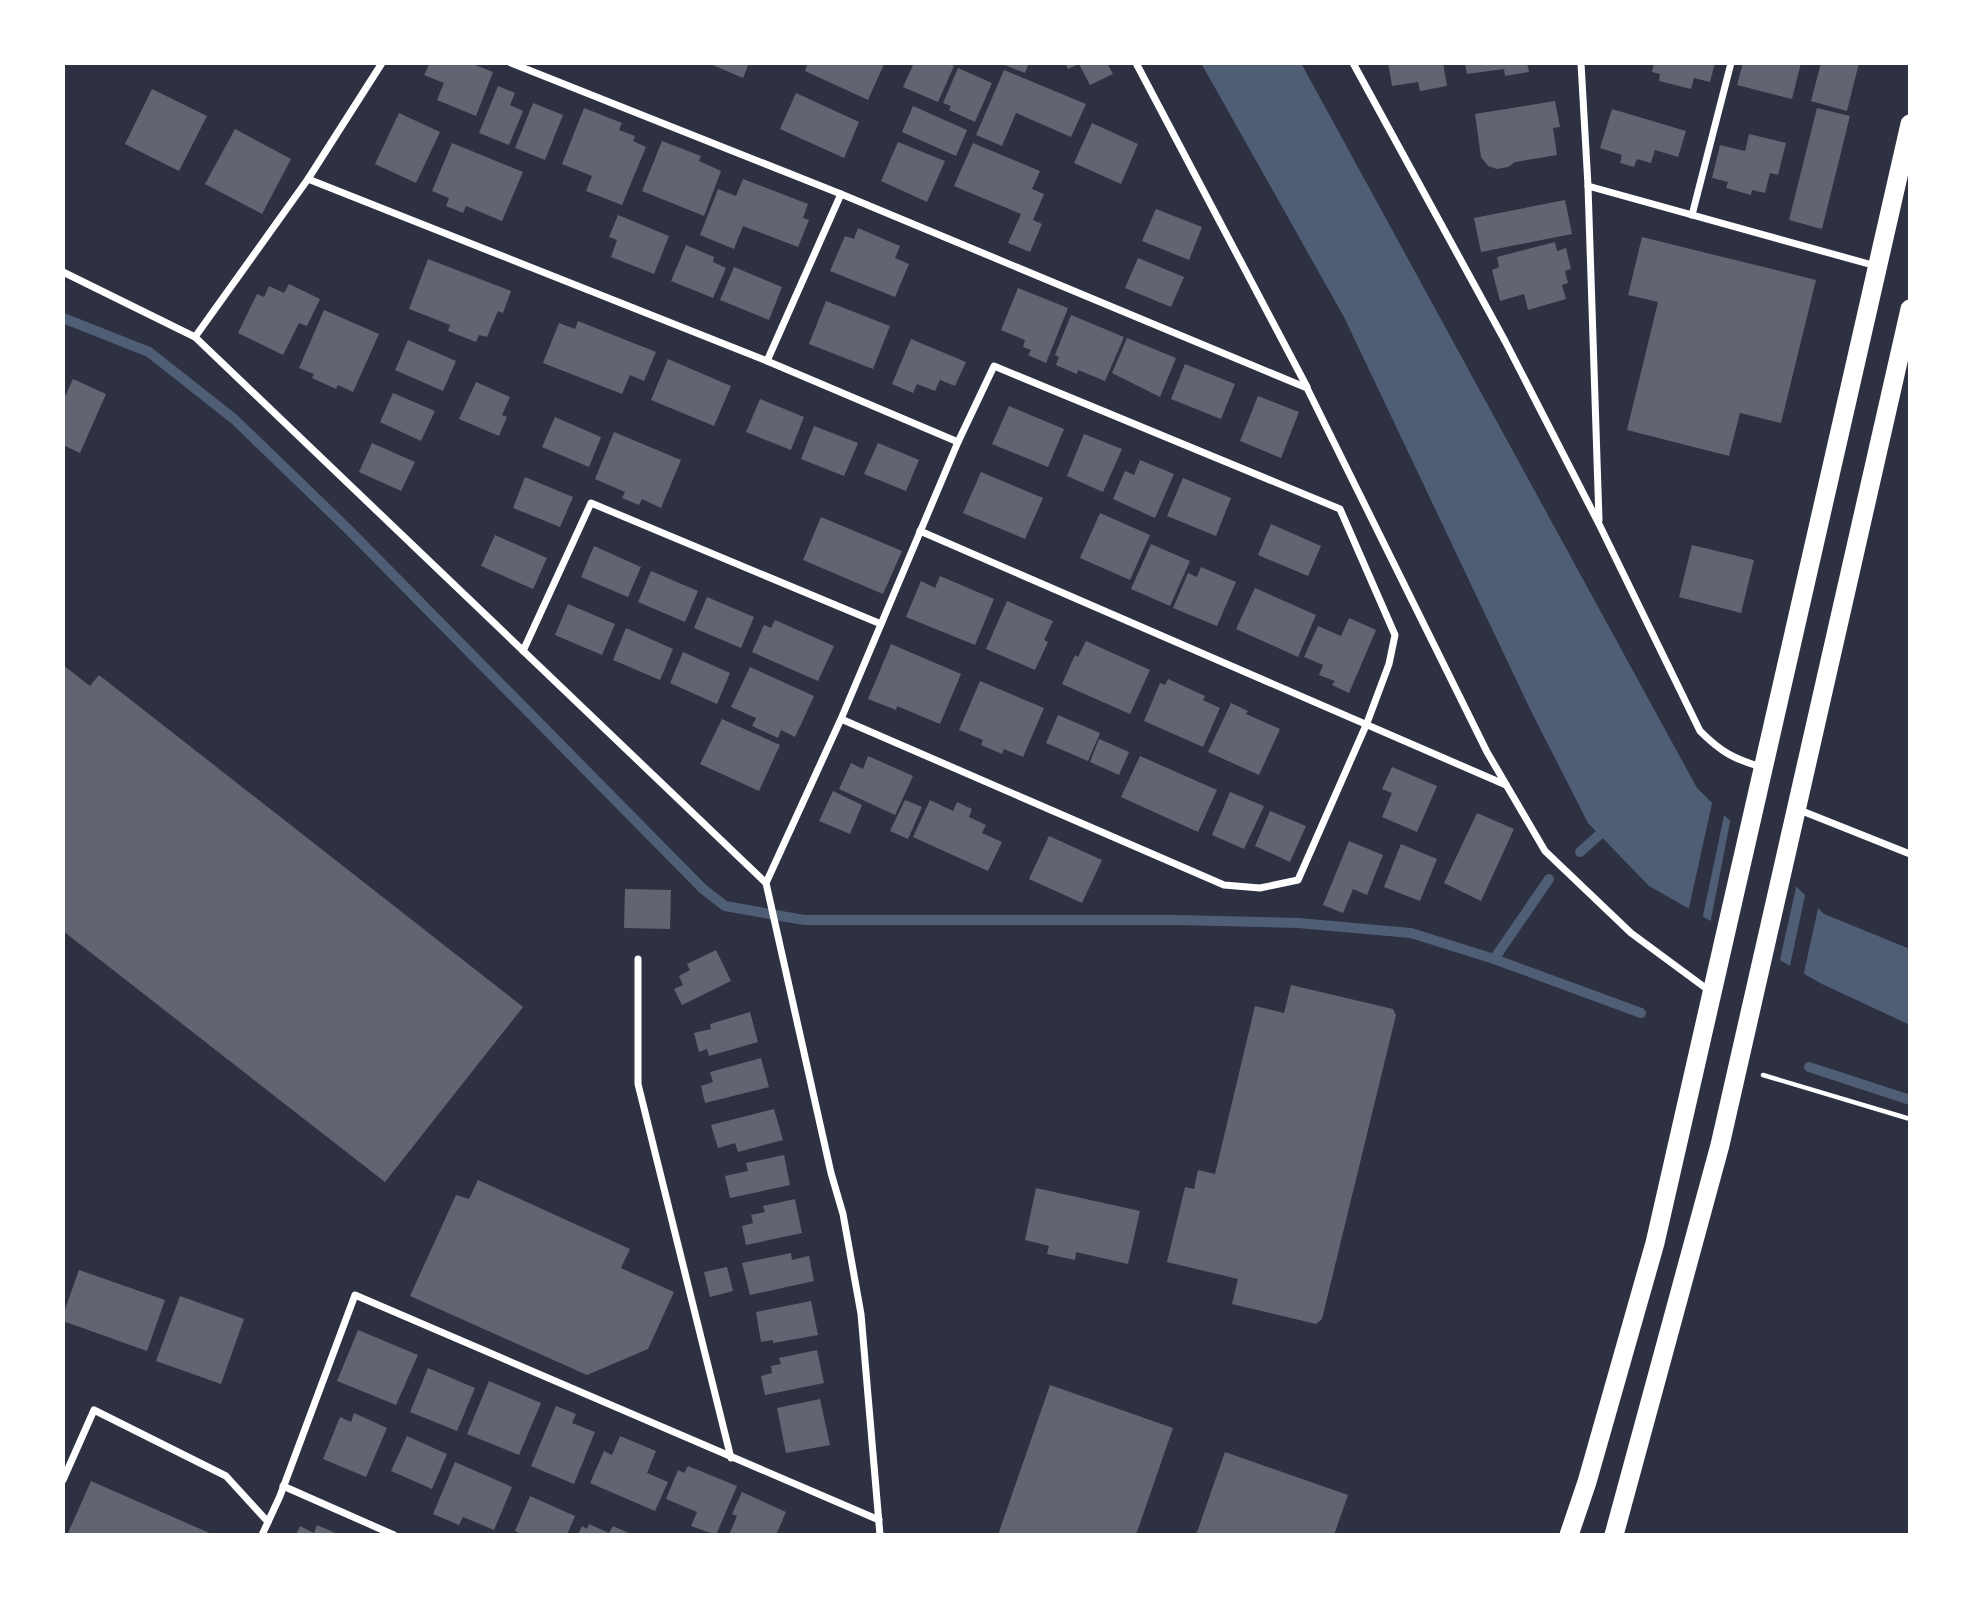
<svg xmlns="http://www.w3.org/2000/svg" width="1973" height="1598" viewBox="0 0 1973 1598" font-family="'Sofia Sans Condensed',sans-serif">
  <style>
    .water { fill: #4f5d75 }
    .pier { fill: #2d3142 }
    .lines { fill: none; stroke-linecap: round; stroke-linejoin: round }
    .stream { stroke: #4f5d75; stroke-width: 10 }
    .building { fill: #626471 }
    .path { stroke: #fff; stroke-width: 4.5 }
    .minor { stroke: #fff; stroke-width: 7 }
    .trunk { stroke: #fff; stroke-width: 19 }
  </style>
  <rect width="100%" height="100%" fill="#2d3142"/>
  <polygon class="water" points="1201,63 1301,63 1697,788 1824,914 1910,949 1910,1025 1822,984 1649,886 1588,823 1531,711 1344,317"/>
  <g class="pier">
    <polygon points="1713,799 1725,811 1702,920 1688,912"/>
    <polygon points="1731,817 1797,883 1779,964 1710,925"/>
    <polygon points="1806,891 1819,904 1803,977 1789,970"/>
  </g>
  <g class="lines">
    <g class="stream">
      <polyline points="63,318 149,352 234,419 349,530 703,889 725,906 804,920 1176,920 1298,923 1411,933 1494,959 1549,879"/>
      <polyline points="1580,852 1609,826"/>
      <polyline points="1494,959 1641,1013"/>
      <polyline points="1809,1067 1910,1100"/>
    </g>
  </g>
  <g class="building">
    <polygon points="430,63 470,63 493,72 476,116 437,100 444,83 424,75"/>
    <polygon points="708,63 749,63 743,78"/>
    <polygon points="808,63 882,63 884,64 868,100 805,71"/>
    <polygon points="914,63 947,63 954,66 938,102 903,87"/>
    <polygon points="1006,63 1029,63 1025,73 1005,65"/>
    <polygon points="1065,63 1107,63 1113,74 1090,85 1079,64 1068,69"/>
    <polygon points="1388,63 1443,63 1447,86 1420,91 1418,82 1392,86"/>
    <polygon points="1465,63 1527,63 1529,72 1505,76 1504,69 1467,74"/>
    <polygon points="1654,63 1715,63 1710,82 1694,78 1691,89 1659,81 1660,74 1652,72"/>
    <polygon points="1743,63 1801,63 1792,99 1737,85"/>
    <polygon points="1821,63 1859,63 1847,111 1811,101"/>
    <polygon points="958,68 992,83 975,122 949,110 951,106 943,103"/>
    <polygon points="1004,70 1086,104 1071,137 1016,113 1002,146 976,135"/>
    <polygon points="498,86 515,93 510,105 523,111 509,145 479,133"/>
    <polygon points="152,89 207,116 179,171 125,144"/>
    <polygon points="796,93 859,122 844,158 780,129"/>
    <polygon points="1555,101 1560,127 1553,128 1557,155 1515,162 1508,167 1497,169 1488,166 1481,157 1475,114"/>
    <polygon points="533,103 563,115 545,160 515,148"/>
    <polygon points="913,106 967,130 956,156 902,132"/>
    <polygon points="584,108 622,123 619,130 635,136 633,141 646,147 622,205 586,191 592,176 562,164"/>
    <polygon points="1817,108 1850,116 1822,229 1789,220"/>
    <polygon points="1612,109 1686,131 1678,157 1655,150 1651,163 1637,159 1634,167 1620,163 1622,155 1600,148"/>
    <polygon points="399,113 440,132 416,183 375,164"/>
    <polygon points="1092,123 1138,144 1121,184 1074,163"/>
    <polygon points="235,129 291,159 262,214 205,184"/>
    <polygon points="1749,134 1786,143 1778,175 1770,173 1765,193 1752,190 1751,195 1726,188 1728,182 1712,178 1720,145 1745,151"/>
    <polygon points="662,141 701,156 699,161 721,171 704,216 642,191"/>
    <polygon points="898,142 945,161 927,202 881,181"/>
    <polygon points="452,143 523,172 502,221 466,206 463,213 446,206 449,198 432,191"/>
    <polygon points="973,143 1040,171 1032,189 1044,194 1033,220 1042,224 1030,252 1008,243 1021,214 954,186"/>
    <polygon points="743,179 808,204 803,218 809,220 798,247 743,226 734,249 700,235 718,189 736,196"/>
    <polygon points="1565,200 1572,234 1481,252 1474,218"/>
    <polygon points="1156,209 1202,227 1189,260 1142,241"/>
    <polygon points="618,215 669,236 654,274 611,257 617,240 609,237"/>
    <polygon points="858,228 900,246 895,258 909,264 895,297 830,271 845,236 854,239"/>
    <polygon points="1642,237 1816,280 1781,423 1740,413 1729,456 1627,430 1658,302 1628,295"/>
    <polygon points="1555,242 1557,251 1566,248 1571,269 1565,271 1568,283 1562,285 1566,299 1528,310 1524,294 1500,301 1492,270 1499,267 1497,257"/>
    <polygon points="686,245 714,257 713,262 726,268 713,298 671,281"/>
    <polygon points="1138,258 1184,277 1171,307 1125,288"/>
    <polygon points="428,259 511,291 503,313 498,311 487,337 479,335 476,342 448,331 450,325 409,309"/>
    <polygon points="734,267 782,287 769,320 720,300"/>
    <polygon points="289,284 320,299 307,326 299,323 283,355 238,333 257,294 264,297 269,286 284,293"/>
    <polygon points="1018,288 1068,308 1046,363 1028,355 1031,350 1023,347 1025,340 1001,330"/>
    <polygon points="826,301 890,326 873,369 809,344"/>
    <polygon points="324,310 379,334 353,392 338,385 336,389 312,378 314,374 299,368"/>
    <polygon points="1071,315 1124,337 1105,381 1078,370 1077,374 1056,365 1059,357 1055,355"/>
    <polygon points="578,321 656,352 644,381 630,375 622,394 543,363 559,323 575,329"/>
    <polygon points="1127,338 1176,358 1160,397 1112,373"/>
    <polygon points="911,339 966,362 955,386 940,380 935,391 917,384 913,393 892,384"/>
    <polygon points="408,340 456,361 443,391 395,370"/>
    <polygon points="668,359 731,386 714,426 651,400"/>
    <polygon points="1185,364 1235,384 1221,419 1171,399"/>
    <polygon points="73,379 106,394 80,453 63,445 63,401"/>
    <polygon points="476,382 510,397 502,415 507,417 499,436 459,419"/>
    <polygon points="393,393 435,411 421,441 380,422"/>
    <polygon points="1258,396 1299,412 1281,458 1240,441"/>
    <polygon points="760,399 804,417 791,450 746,432"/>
    <polygon points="1009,406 1064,429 1048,467 992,444"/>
    <polygon points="555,417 601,437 589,467 542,447"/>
    <polygon points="814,426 858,443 844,476 801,459"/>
    <polygon points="614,432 681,460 661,508 642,499 639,505 622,498 625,492 595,479"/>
    <polygon points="1084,434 1122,449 1103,492 1067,476"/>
    <polygon points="372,443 415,462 401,491 359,472"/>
    <polygon points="878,443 919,460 906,491 864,474"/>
    <polygon points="1140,460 1174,474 1155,518 1113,499 1125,471 1134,475"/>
    <polygon points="981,472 1043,498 1025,539 963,513"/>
    <polygon points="525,477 573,497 560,527 513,508"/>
    <polygon points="1183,478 1231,498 1216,536 1167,516"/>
    <polygon points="1100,513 1150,535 1130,580 1080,558"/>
    <polygon points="821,517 902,551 883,594 803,560"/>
    <polygon points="1271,524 1321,546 1308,576 1258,555"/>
    <polygon points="495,535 547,558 533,589 481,566"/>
    <polygon points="1151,544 1190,561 1170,606 1131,589"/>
    <polygon points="1692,545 1754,560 1741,613 1679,597"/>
    <polygon points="594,546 641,567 628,597 581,577"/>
    <polygon points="1201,567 1236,582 1217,626 1173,608 1188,573 1197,577"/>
    <polygon points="651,571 698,591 685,622 638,602"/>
    <polygon points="940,576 994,599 975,645 906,617 921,581 935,588"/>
    <polygon points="1255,588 1316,615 1298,657 1236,629"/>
    <polygon points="707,597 754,617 741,648 694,628"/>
    <polygon points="1007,601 1053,621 1044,640 1048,642 1035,670 986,649"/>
    <polygon points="568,604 615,624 602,655 555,635"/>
    <polygon points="1349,618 1376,630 1349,693 1332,685 1335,681 1319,675 1323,665 1304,657 1318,626 1341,636"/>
    <polygon points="775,620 834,646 818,681 752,652 764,625 771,628"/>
    <polygon points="626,628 673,649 660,680 613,660"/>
    <polygon points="1086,641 1150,670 1130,714 1062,684 1075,655 1078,657"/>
    <polygon points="891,644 961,674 940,724 897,706 896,710 868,699"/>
    <polygon points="683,652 730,673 717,704 670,683"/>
    <polygon points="63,665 90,686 99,675 523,1007 385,1182 63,931"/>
    <polygon points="750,667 814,696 795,737 781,730 778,738 752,726 756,718 731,707"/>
    <polygon points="1168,679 1205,696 1203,700 1220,708 1203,747 1144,721 1160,683 1165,685"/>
    <polygon points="980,681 1044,708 1023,757 1004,749 1002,754 981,745 983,740 959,730"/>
    <polygon points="1231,703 1248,711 1246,714 1280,729 1259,775 1208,752"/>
    <polygon points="1058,715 1100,733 1088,761 1046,743"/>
    <polygon points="722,719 780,745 759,791 700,764"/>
    <polygon points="1099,739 1129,752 1119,775 1090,762"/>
    <polygon points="868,756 913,776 895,815 839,789 851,763 863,769"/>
    <polygon points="1140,756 1217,790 1198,832 1121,797"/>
    <polygon points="1392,767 1437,786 1417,832 1382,817 1392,793 1382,789"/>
    <polygon points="833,791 862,805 850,834 819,821"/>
    <polygon points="1230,792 1264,806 1244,849 1212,835"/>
    <polygon points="905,800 922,807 908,839 890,831"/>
    <polygon points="930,800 953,811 957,802 972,809 969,817 986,825 982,833 1002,842 988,871 913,837"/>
    <polygon points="1270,811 1306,826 1290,862 1255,846"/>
    <polygon points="1477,813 1514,829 1481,901 1444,883"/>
    <polygon points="1049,836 1102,860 1082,903 1029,879"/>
    <polygon points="1349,841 1383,855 1367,895 1353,889 1343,913 1323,905"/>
    <polygon points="1401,844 1437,859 1420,901 1384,887"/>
    <polygon points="625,889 671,890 670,929 624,928"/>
    <polygon points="716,950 731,981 682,1005 674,989 683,985 679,976 690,970 687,964"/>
    <polygon points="1291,985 1393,1009 1396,1015 1322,1319 1316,1324 1232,1304 1238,1279 1167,1262 1185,1187 1194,1189 1198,1170 1215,1174 1255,1006 1284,1013"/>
    <polygon points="750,1012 758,1042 709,1056 707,1049 699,1052 694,1033 711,1029 710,1024"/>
    <polygon points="761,1058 769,1087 705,1103 701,1086 713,1082 710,1072"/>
    <polygon points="774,1109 783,1140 738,1152 735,1143 718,1148 711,1125"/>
    <polygon points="784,1155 790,1185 730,1198 725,1176 748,1171 746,1163"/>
    <polygon points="478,1180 630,1249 621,1268 674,1292 648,1349 587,1375 410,1296 456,1195 469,1199"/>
    <polygon points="1036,1188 1140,1211 1128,1264 1076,1252 1075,1260 1047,1254 1049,1246 1025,1240"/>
    <polygon points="795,1199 802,1233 746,1245 742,1226 753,1223 751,1215 765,1212 763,1206"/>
    <polygon points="791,1253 792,1260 809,1256 814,1281 750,1295 742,1263"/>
    <polygon points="727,1267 733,1291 710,1297 704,1272"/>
    <polygon points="79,1270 165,1300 147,1351 63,1321 63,1315"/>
    <polygon points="180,1296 244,1319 221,1384 156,1361"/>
    <polygon points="811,1301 818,1335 773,1343 773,1340 761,1342 756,1312"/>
    <polygon points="358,1330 418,1355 396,1405 337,1381"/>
    <polygon points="817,1350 824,1383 765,1395 761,1376 772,1373 771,1366 781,1364 779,1358"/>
    <polygon points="428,1368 475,1388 457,1431 410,1412"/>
    <polygon points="489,1381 541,1403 519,1455 467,1434"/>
    <polygon points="1050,1385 1173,1428 1136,1535 998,1535"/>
    <polygon points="820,1399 830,1445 786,1453 777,1408"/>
    <polygon points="556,1406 576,1414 572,1423 595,1432 574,1484 531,1466"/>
    <polygon points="354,1413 387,1428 366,1477 323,1459 340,1417 351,1422"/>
    <polygon points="407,1436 447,1454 432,1489 391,1471"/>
    <polygon points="620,1436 656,1451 647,1473 668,1482 655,1511 590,1483 604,1451 612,1455"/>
    <polygon points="1225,1452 1348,1495 1334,1535 1196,1535"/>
    <polygon points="455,1462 512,1487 494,1530 463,1517 459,1525 433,1514"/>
    <polygon points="688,1466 737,1486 716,1535 691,1526 697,1512 666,1499 678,1470 684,1473"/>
    <polygon points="91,1481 214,1535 73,1535 68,1533"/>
    <polygon points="742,1492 786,1512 776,1535 729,1535 737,1516 732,1514"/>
    <polygon points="530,1496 575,1516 567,1535 523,1535 515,1531"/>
    <polygon points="589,1524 609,1533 613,1526 633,1535 578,1535 582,1526 587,1529"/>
    <polygon points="317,1525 340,1535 296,1535 300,1526 314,1533"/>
  </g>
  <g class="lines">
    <polyline class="path" points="1763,1075 1910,1119"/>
    <g class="minor">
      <polyline points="511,63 841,194 1307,388 1487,752 1545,851 1631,933 1711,992"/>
      <polyline points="1136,63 1307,387"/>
      <path d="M1353,63L1505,341L1599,524L1700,731C1721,752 1734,759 1761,767"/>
      <polyline points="1581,63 1588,186 1599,520"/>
      <polyline points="308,179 767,361 958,442"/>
      <polyline points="1588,186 1876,266"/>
      <polyline points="1692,215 1731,63"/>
      <polyline points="63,272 195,337 766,883 831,1173 843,1214 861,1314 880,1535"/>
      <polyline points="195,337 308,179 382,63"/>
      <polyline points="767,361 841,194"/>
      <polyline points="920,531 1506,785"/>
      <polyline points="523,651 591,503 881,624"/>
      <polyline points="1797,809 1910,854"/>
      <polyline points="766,883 841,719 958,442 994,366 1340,509 1395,635 1389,664 1367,723 1298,880 1260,888 1224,885 841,719"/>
      <polyline points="638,959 638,1084 731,1458"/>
      <polyline points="63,1480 94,1410 226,1476 268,1522"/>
      <polyline points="283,1486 394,1535"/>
      <polyline points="262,1535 280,1496 355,1295 879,1520"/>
    </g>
    <g class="trunk">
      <polyline points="1569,1535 1587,1482 1655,1243 1910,124"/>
      <polyline points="1614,1535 1720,1145 1910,309"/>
    </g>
  </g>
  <rect width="1973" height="1598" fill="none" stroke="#ffffff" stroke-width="130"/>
</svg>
